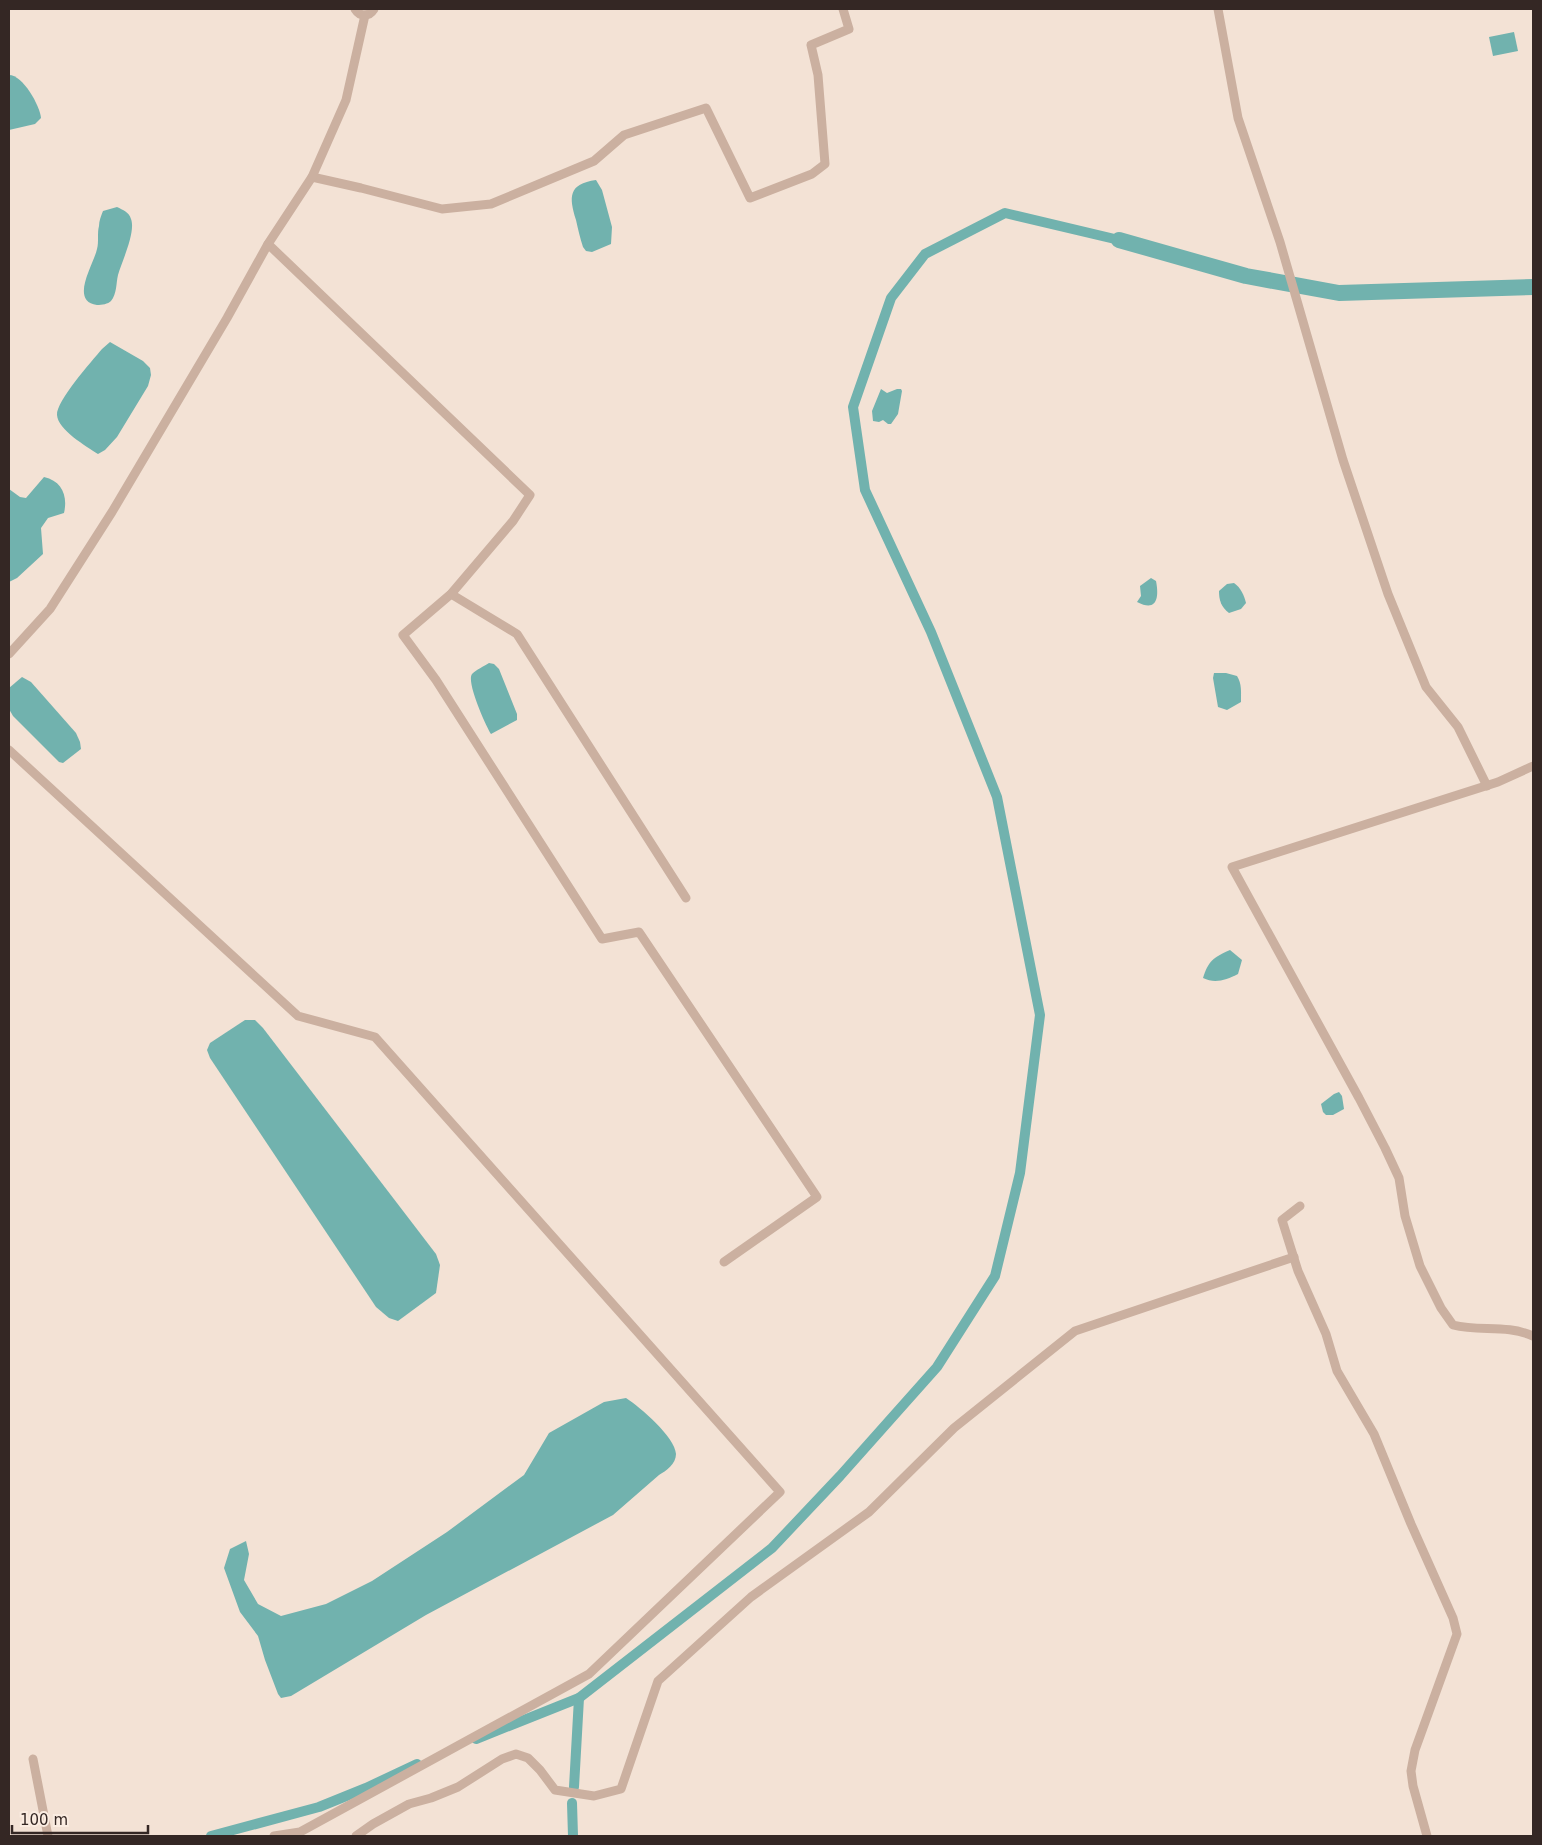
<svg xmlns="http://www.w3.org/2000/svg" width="1542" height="1845" viewBox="0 0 1542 1845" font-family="'DejaVu Sans',sans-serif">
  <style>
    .water { fill: #71b2ae }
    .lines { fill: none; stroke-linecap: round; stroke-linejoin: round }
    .canal { stroke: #71b2ae; stroke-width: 10 }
    .river { stroke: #71b2ae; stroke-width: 16 }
    .street { stroke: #cbb0a0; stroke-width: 9 }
  </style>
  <rect width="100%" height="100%" fill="#f3e2d5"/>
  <g class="water">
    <polygon points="1514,32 1518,51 1493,56 1489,37"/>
    <path d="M9,75C23,75 40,106 41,118L35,124L9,130Z"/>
    <path d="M596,180L602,190L612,227L611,244L592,252L586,251L583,247C580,238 578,229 576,220C569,197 568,184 596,180Z"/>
    <path d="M117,207C123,210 129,212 131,219C136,232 122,261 118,275C116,283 117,294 111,301C108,304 102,305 97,305C69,301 94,264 97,249C99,242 97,233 99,226C99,221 101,216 103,211Z"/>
    <path d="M110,342L143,361L150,368L151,375L148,386L117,437L105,450L98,454C86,446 58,430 57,415C56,401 92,361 102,349Z"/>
    <polygon points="881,389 887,393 897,389 901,389 902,391 898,414 891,424 888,424 883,420 879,422 873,421 872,411"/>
    <path d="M44,477C62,481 68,496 64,513L48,518L41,528L43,554L17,578L9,582V489L20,497L26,498Z"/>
    <path d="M1151,578L1156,581C1159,596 1158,613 1137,602L1141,596L1140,586Z"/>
    <path d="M1234,583C1241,588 1244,595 1246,603L1241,609L1229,613C1221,607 1219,600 1219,591L1227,584Z"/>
    <path d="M489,663L494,664L499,669L517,714V720L491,734C486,726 466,682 472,674C476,670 484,666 489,663Z"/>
    <path d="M1214,673H1226L1237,676C1242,684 1241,692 1241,702L1227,710L1218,707L1213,678Z"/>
    <polygon points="22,677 31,682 76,733 80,742 81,749 63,763 59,762 13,716 9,709 9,688"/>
    <path d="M1230,950L1242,960L1238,974C1226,980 1215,984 1203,978C1208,961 1214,957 1230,950Z"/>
    <polygon points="245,1020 255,1020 263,1028 436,1254 440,1265 436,1293 398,1321 389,1318 376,1307 210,1058 207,1050 210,1043"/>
    <polygon points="1339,1092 1342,1096 1344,1109 1333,1115 1326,1115 1323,1112 1321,1104 1334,1094"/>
    <path d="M626,1398C640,1407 675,1437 676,1454C676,1464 666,1471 659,1475L613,1515L426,1615L291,1696L281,1698L278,1694L265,1660L258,1636L240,1612L224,1568L230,1549L246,1541L249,1554L244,1580L258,1604L281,1616L326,1604L372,1581L447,1532L524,1475L549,1433L604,1402Z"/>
  </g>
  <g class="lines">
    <g class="canal">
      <polyline points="476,1739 579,1698 772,1548 840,1476 937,1367 995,1276 1020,1173 1040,1015 997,797 931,632 865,490 853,407 891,298 925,254 1005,213 1119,240"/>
      <polyline points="574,1787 579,1698"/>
      <polyline points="572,1803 573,1836"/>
      <polyline points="211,1836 319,1807 366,1788 417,1764"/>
    </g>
    <polyline class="river" points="1119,240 1246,276 1339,293 1533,287"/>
    <g class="street">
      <path d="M355,9C360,17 369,17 374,9"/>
      <polyline points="1218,9 1238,118 1280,242 1343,460 1388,594 1426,687 1458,727 1487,786"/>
      <polyline points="312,177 361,188 442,209 491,204 594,161 624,135 706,108 750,198 812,174 825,164 818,75 811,45 849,29 843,9"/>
      <polyline points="268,244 530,495 513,521 451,594 403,635 436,680 602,939 639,932 817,1197 724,1262"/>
      <polyline points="451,594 517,634 686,898"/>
      <polyline points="9,654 50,609 112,512 227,318 268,244 312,177 346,100 365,15"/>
      <polyline points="9,750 298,1016 375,1037 780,1492 589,1674 300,1832 274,1836"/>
      <path d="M1533,766L1498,782L1232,867L1359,1098L1385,1148L1399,1178L1405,1216L1420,1266L1441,1308L1453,1325C1481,1332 1505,1324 1533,1336"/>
      <polyline points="1300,1206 1282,1220 1298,1271 1326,1334 1337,1371 1374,1434 1411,1524 1453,1618 1457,1634 1415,1750 1411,1771 1413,1786 1427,1836"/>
      <polyline points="33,1759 48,1836"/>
      <polyline points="356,1836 373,1824 409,1804 431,1798 458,1787 502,1759 516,1754 528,1758 540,1770 555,1790 594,1796 621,1789 658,1681 751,1597 869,1512 954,1428 1075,1331 1294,1257"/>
    </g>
  </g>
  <rect width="1542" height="1845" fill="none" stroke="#342724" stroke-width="20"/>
  <path d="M12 1825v8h136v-8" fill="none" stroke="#342724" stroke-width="2.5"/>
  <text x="20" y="1825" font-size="15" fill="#342724" stroke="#faece1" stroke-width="4" paint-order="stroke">100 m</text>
</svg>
